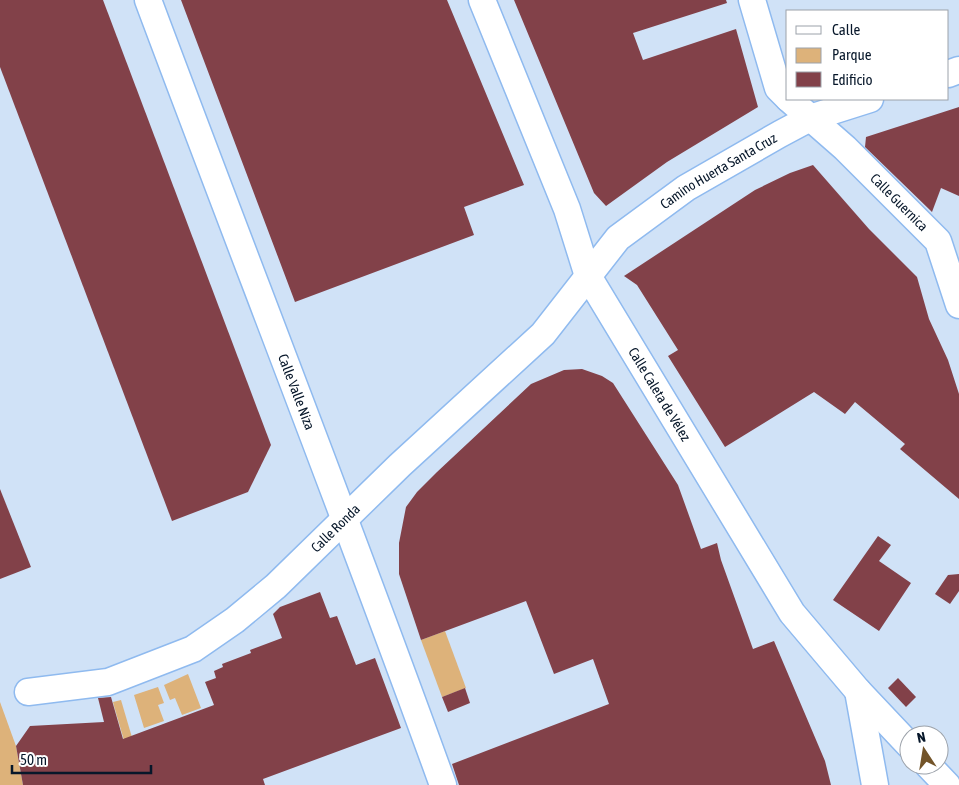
<svg xmlns="http://www.w3.org/2000/svg" width="959" height="785" viewBox="0 0 959 785" font-family="'Asap Condensed',sans-serif">
  <style>
    .green { fill: #ddb27a }
    .building { fill: #824149 }
    .lines { fill: none; stroke-linecap: round; stroke-linejoin: round }
    .minor-casing { stroke: #8fbaef; stroke-width: 29 }
    .minor { stroke: #fff; stroke-width: 26 }
    .labels { text-anchor: middle; stroke-width: 5; stroke-linejoin: round; paint-order: stroke }
    .street-label { font-size: 14px; fill: #07172a; stroke: #fff }
  </style>
  <rect width="100%" height="100%" fill="#d0e2f7"/>
  <g class="green">
    <polygon points="445,631 466,688 442,697 421,640"/>
    <polygon points="188,674 201,708 182,715 175,698 170,700 164,685"/>
    <polygon points="158,687 164,703 158,705 164,721 144,728 134,695"/>
    <polygon points="121,700 146,785 137,785 114,706 113,702"/>
    <polygon points="0,702 16,746 23,785 0,785"/>
  </g>
  <g class="building">
    <polygon points="0,0 103,0 271,445 248,492 172,521 0,67"/>
    <polygon points="181,0 447,0 524,185 464,207 474,235 295,302"/>
    <polygon points="514,0 726,0 727,3 633,33 643,60 736,29 758,107 667,162 606,206 594,193"/>
    <polygon points="959,107 959,196 941,188 932,212 865,147 866,137"/>
    <polygon points="813,165 869,229 917,277 929,319 948,360 959,394 959,499 900,449 905,444 855,402 845,414 814,392 725,447 668,356 678,350 637,285 624,276 755,190 790,173"/>
    <polygon points="582,369 602,376 613,383 678,485 701,549 717,543 721,560 753,649 774,641 825,761 831,785 459,785 452,764 609,704 593,659 554,674 526,601 421,640 399,574 399,543 406,507 417,492 437,472 531,384 564,370"/>
    <polygon points="0,489 31,567 0,579"/>
    <polygon points="878,536 891,545 879,561 911,583 879,631 833,600"/>
    <polygon points="959,574 959,591 950,604 935,594 948,575"/>
    <polygon points="320,592 330,618 337,616 356,665 375,658 401,728 263,779 265,785 23,785 16,746 30,726 104,722 98,698 111,697 123,739 214,705 205,682 216,678 214,671 223,667 222,664 251,653 250,650 282,638 273,614 280,607"/>
    <polygon points="898,678 916,697 906,707 888,688"/>
    <polygon points="465,688 470,703 448,712 442,697"/>
  </g>
  <g class="lines">
    <g class="minor-casing">
      <g id="minor">
        <path id="s1" d="M148,0C246,262 348,522 443,785"/>
        <path id="s2" d="M482,0L567,209L588,276L792,613L858,691L909,745"/>
        <polyline points="752,0 778,88 788,98"/>
        <polyline points="948,74 959,70"/>
        <path id="s3" d="M789,99L845,148L938,241L959,305"/>
        <polyline points="858,691 875,785"/>
        <path id="s4" d="M28,692L108,682L193,649L235,620L276,586L400,465L543,334L618,238L686,188L780,134L810,118L870,99"/>
        <polyline points="928,765 947,785"/>
      </g>
    </g>
    <use href="#minor" class="minor"/>
  </g>
  <g class="labels">
    <g class="street-label">
      <text dy="5" stroke="none"><textPath href="#s4" startOffset="886">Camino Huerta Santa Cruz</textPath></text>
      <text dy="5" stroke="none"><textPath href="#s3" startOffset="151">Calle Guernica</textPath></text>
      <text dy="5" stroke="none"><textPath href="#s1" startOffset="419">Calle Valle Niza</textPath></text>
      <text dy="5" stroke="none"><textPath href="#s2" startOffset="434">Calle Caleta de Vélez</textPath></text>
      <text dy="5" stroke="none"><textPath href="#s4" startOffset="359">Calle Ronda</textPath></text>
    </g>
  </g>
  <rect x="786" y="10" width="162" height="90" fill="#ffffff" stroke="#9ca2aa"/>
  <rect x="796" y="26" width="25" height="8" fill="#ffffff" stroke="#9ca2aa"/>
  <text x="832" y="35" font-size="15" fill="#07172a">Calle</text>
  <rect x="796" y="48" width="25" height="15" fill="#ddb27a" stroke="#9ca2aa"/>
  <text x="832" y="60" font-size="15" fill="#07172a">Parque</text>
  <rect x="796" y="72" width="25" height="15" fill="#824149" stroke="#9ca2aa"/>
  <text x="832" y="85" font-size="15" fill="#07172a">Edificio</text>
  <g transform="translate(924 750) rotate(348)"><circle r="24" fill="#ffffff" stroke="#9ca2aa"/>
  <path d="M0-4L9 19L0 12L-9 19Z" fill="#735429"/>
  <text y="-8" font-size="14" font-weight="bold" text-anchor="middle" fill="#07172a">N</text>
  </g>
  <path d="M12 765v8h139v-8" fill="none" stroke="#07172a" stroke-width="2.5"/>
  <text x="20" y="765" font-size="15" fill="#07172a" stroke="#ffffff" stroke-width="4" paint-order="stroke">50 m</text>
</svg>
